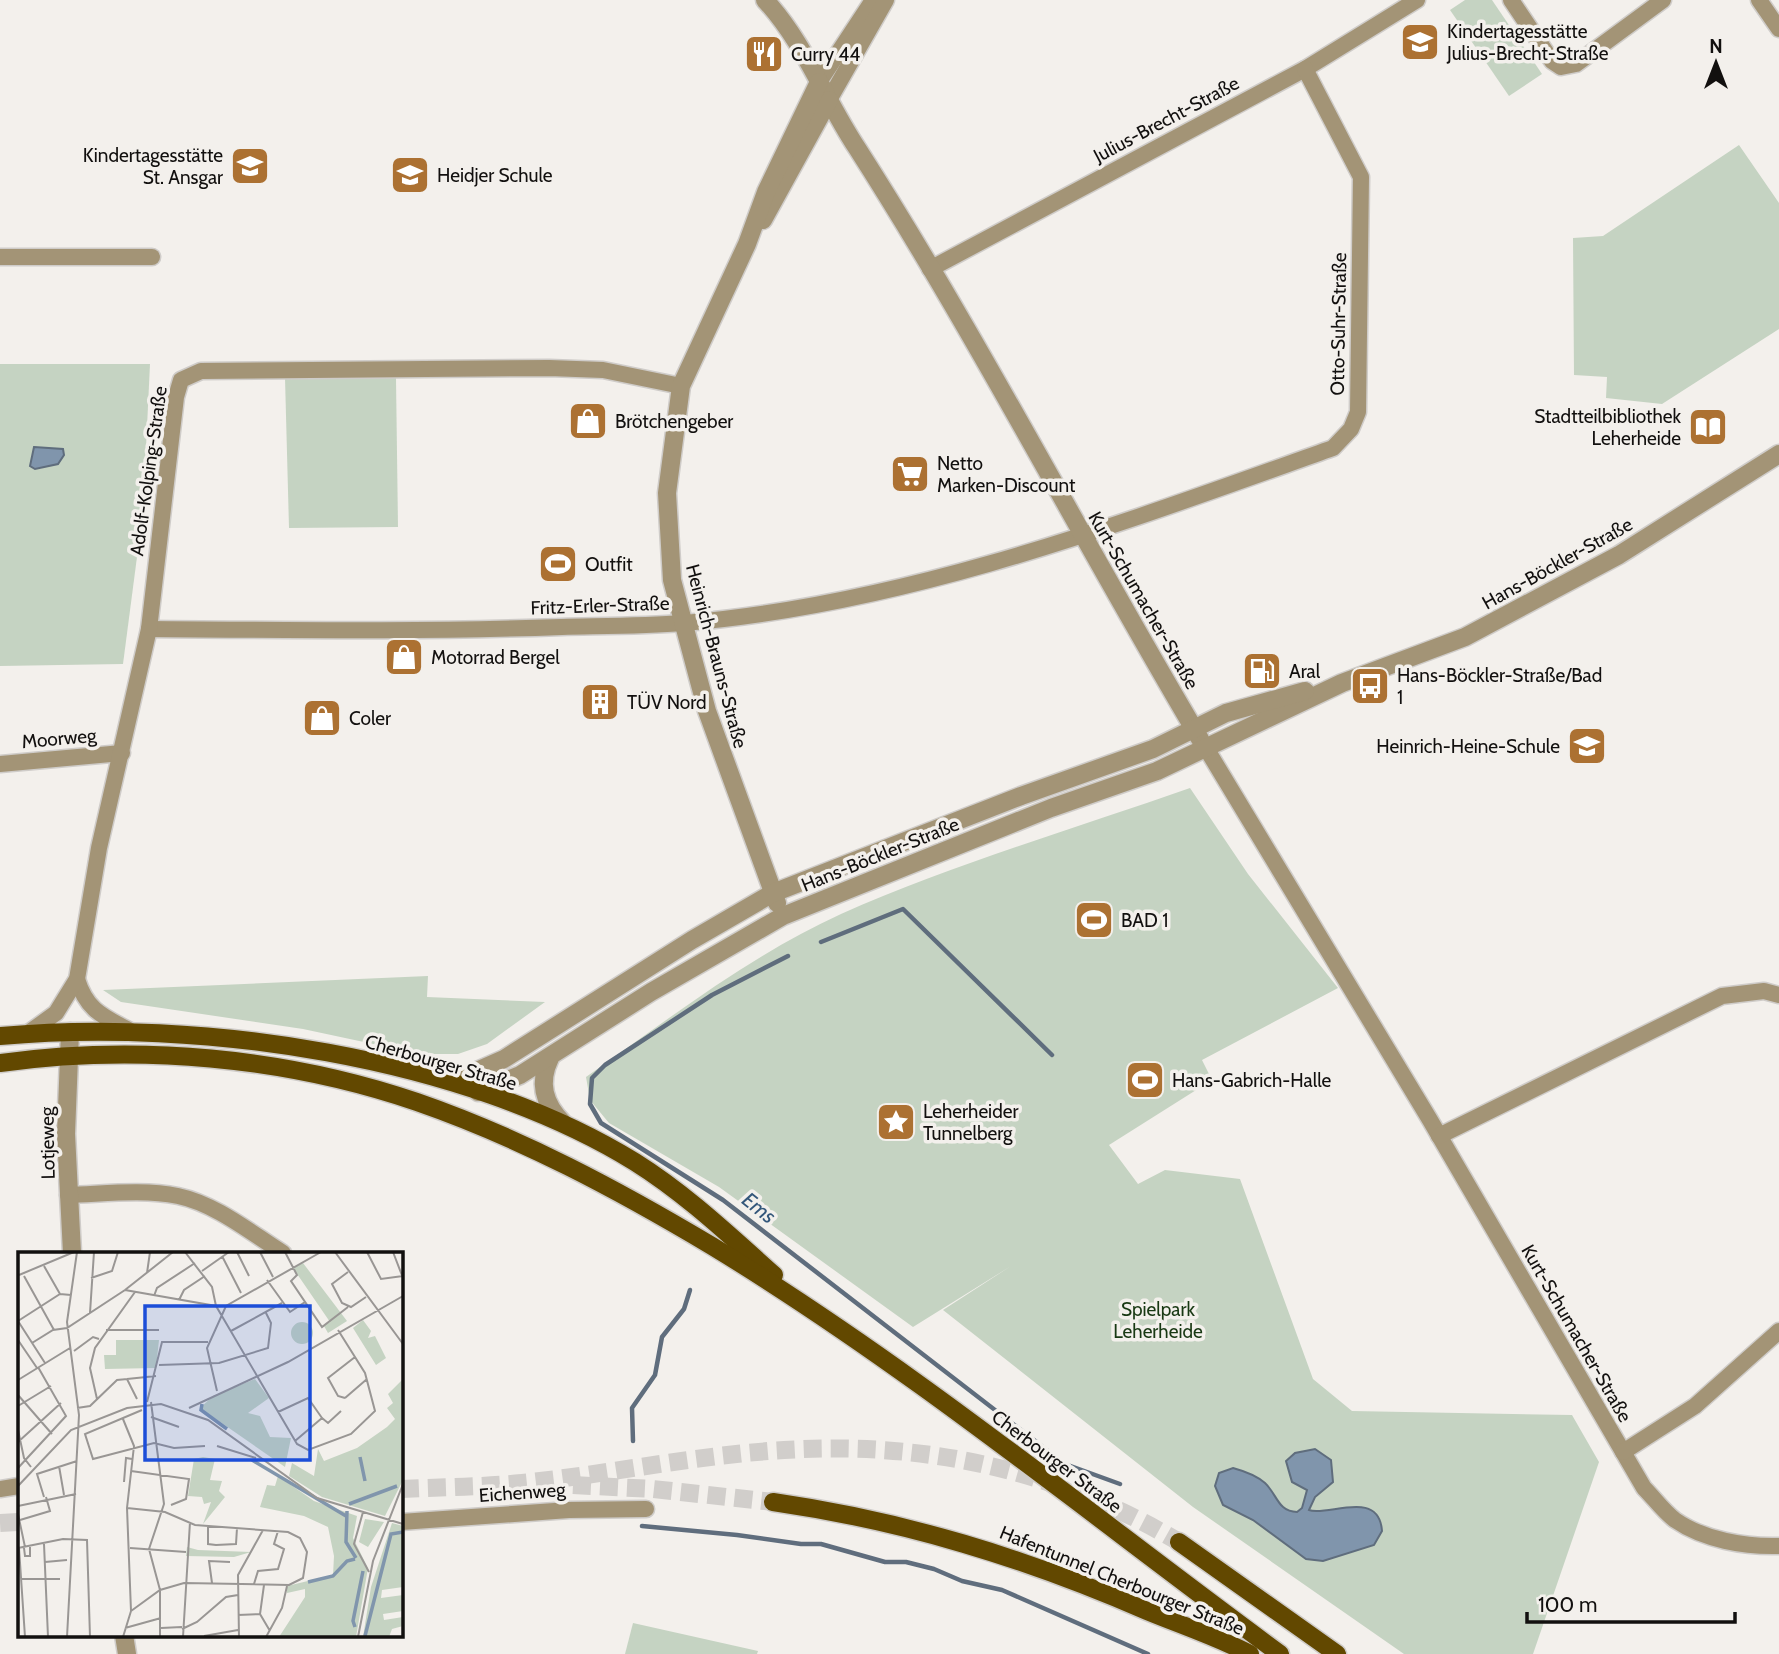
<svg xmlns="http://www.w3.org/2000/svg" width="1779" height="1654" viewBox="0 0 1779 1654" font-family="Cabin,sans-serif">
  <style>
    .green { fill: #c5d3c2 }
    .water { fill: #8095ac; stroke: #5f6d7d; stroke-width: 2 }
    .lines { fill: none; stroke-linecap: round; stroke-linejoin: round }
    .stream { stroke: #5f6d7d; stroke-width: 4.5 }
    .primary-tunnel { stroke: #d1cecb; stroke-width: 18; stroke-dasharray: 18 9; stroke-linecap: butt }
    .minor-casing { stroke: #cfccc9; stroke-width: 19 }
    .tertiary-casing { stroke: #cfccc9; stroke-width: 21 }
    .primary-casing { stroke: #cfccc9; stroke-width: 21 }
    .minor { stroke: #a39476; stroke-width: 16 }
    .tertiary { stroke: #a39476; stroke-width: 18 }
    .primary { stroke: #624800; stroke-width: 18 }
    .labels { text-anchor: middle; stroke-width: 7; stroke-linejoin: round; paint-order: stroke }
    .poi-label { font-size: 19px; fill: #12100f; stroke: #f3f0ec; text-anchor: start }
    .street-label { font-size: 19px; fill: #12100f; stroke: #f3f0ec }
    .park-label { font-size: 19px; fill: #193914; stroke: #f3f0ec }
    .water-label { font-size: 21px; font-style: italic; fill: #34577b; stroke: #f3f0ec }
    .inset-river { fill: none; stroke: #8095ac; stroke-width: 3.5 }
    .inset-road { fill: none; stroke: #999694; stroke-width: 2 }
    .view { fill: #1d4ed8; fill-opacity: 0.15; stroke: #1d4ed8; stroke-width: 3.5 }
    .inset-edge { fill: none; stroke: #12100f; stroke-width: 3.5 }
  </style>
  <rect width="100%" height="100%" fill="#f3f0ec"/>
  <g class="green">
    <polygon points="1465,0 1492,0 1542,74 1509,96 1450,10"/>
    <polygon points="1739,145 1779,203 1779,329 1662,404 1606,398 1607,377 1574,375 1573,238 1603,236"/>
    <polygon points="0,364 150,364 143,511 123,664 0,666"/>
    <polygon points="285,378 396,378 398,527 289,528"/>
    <path d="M1190,788L1248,874L1338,988L1202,1060L1212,1080L1109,1145L1138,1184L1165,1170L1240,1179L1313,1379L1352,1411L1572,1415L1599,1462L1533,1654H1404L1193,1507L943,1310L1011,1266L913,1327L719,1187L609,1123L590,1100L586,1077C669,1019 749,956 841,914C953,864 1074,829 1190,788Z"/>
    <polygon points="428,976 427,997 545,1002 487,1044 458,1054 420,1054 303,1029 121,1002 103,990"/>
    <polygon points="633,1623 758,1651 757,1654 625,1654"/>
  </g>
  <g class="water">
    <polygon points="34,447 63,449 64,455 58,464 35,469 30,466"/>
    <path d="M1315,1449L1331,1460L1333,1482L1315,1497L1309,1510C1327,1517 1379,1488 1382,1531L1374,1545L1323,1561L1306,1559L1253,1520L1223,1505L1215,1486L1219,1473L1233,1468C1244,1471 1257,1476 1265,1483C1277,1494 1278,1512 1297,1512L1302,1508L1307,1490L1292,1482L1286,1461L1295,1453Z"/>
  </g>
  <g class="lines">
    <g class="stream">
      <polyline points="821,942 903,909 1052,1055"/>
      <polyline points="788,956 712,995 605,1065 592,1078 590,1104 601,1123 723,1200 1065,1464 1120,1484"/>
      <polyline points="633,1441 632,1408 655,1375 662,1337 684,1309 690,1290"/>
      <polyline points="642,1526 737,1535 801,1544 821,1544 885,1562 906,1562 934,1569 962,1581 1002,1590 1148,1654"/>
    </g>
    <g class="primary-tunnel">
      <polyline points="573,1485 653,1489 773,1502"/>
      <path d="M401,1489C441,1487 482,1487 522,1483C610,1474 697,1455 784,1450C926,1441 1057,1470 1179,1542"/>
      <polyline points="0,1523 19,1522"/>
    </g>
    <g class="minor-casing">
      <g id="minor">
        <polyline points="1511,0 1552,61 1561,67 1576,64 1663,0"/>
        <polyline points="1759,0 1779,29"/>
        <polyline points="819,82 873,0"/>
        <polyline points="829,100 886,0"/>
        <polyline points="0,257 152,257"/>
        <polyline points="930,269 1305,69 1417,0"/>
        <path d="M149,629C287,630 424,632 562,627C602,626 643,626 684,623C909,604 1122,523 1333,448L1351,429L1358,412L1361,177L1305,69"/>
        <path d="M1206,748L1430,1120L1644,1488C1654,1498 1664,1512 1675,1520C1704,1540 1745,1547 1779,1546"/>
        <polyline points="0,764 122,753"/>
        <path d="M77,979C87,1012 105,1017 134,1033"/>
        <polyline points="27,1034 56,1013 77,979 99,848 149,629 176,397 181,380 201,371 549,368 603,370 681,386"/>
        <polyline points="1439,1136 1722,996 1764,991 1779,995"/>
        <path d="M68,1195C104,1194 143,1189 178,1196C216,1204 251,1233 283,1253"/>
        <polyline points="1623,1452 1695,1406 1779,1331"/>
        <polyline points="0,1489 19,1486"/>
        <polyline points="401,1522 569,1510 646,1509"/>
      </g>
    </g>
    <g class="tertiary-casing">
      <g id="tertiary">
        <path d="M765,0C805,43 825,100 857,148C980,340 1084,544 1200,739"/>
        <polyline points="763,220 829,100"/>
        <polyline points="777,903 707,711 672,580 667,493 681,386 747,244 766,192 819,82"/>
        <polyline points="70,1032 66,1134 72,1253"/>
        <path d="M550,1058C538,1083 544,1104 563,1123"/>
        <polyline points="489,1067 478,1092 520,1075 651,992 783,916 1051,808 1157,771 1342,683 1465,637 1619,555 1779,454"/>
        <polyline points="434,1076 470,1074 504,1059 692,940 773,893 1021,796 1153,749 1226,713 1305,691"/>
        <polyline points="124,1635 127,1654"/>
      </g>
    </g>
    <g class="primary-casing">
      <g id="primary">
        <path d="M0,1036C199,1018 463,1056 635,1162C686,1194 729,1235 774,1275"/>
        <path d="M0,1063C138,1044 285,1057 417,1102C521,1138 618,1190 712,1246C911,1367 1092,1516 1280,1654"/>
        <path d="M773,1502C905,1521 1025,1558 1147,1611C1181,1625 1217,1637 1250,1654"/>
        <polyline points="1179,1542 1337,1654"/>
      </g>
    </g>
    <use href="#minor" class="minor"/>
    <use href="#tertiary" class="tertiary"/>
    <use href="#primary" class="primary"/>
  </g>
  <defs>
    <g id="school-square" transform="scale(2.0125)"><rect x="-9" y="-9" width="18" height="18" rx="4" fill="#ac7132" stroke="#f3f0ec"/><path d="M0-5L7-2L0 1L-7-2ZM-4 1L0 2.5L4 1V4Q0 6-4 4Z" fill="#fff"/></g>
    <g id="restaurant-square" transform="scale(2.0125)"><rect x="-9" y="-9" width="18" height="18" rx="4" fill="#ac7132" stroke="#f3f0ec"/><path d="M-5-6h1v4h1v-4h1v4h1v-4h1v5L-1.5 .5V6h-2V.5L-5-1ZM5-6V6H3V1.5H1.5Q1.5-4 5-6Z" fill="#fff"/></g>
    <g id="shop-square" transform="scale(2.0125)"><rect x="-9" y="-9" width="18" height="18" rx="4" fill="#ac7132" stroke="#f3f0ec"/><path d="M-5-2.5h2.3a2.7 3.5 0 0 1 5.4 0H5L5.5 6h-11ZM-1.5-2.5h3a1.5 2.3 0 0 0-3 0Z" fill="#fff"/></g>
    <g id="library-square" transform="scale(2.0125)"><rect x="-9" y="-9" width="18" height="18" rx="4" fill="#ac7132" stroke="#f3f0ec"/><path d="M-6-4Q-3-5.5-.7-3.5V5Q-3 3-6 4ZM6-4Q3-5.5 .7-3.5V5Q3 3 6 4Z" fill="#fff"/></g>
    <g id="supermarket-square" transform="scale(2.0125)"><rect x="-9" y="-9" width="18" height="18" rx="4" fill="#ac7132" stroke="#f3f0ec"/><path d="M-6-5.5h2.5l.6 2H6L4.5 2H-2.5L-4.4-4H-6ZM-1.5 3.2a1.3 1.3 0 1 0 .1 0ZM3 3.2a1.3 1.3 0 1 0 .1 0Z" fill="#fff"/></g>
    <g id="stadium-square" transform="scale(2.0125)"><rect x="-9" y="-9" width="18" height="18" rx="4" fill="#ac7132" stroke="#f3f0ec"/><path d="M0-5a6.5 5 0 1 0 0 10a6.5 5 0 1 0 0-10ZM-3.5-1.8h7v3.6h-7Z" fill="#fff"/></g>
    <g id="fuel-square" transform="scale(2.0125)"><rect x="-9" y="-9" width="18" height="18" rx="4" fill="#ac7132" stroke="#f3f0ec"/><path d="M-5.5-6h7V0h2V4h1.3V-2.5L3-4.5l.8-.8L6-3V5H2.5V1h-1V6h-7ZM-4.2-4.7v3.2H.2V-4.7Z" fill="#fff"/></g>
    <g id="bus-square" transform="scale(2.0125)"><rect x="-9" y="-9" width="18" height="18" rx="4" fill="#ac7132" stroke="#f3f0ec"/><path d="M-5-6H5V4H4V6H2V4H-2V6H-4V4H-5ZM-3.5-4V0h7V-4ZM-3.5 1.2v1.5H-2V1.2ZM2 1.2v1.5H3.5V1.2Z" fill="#fff"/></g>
    <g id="building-square" transform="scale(2.0125)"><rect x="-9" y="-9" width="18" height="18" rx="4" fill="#ac7132" stroke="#f3f0ec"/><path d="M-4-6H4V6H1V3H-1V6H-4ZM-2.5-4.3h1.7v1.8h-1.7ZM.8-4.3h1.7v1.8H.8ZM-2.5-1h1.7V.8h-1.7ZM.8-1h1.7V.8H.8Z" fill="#fff"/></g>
    <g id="sight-square" transform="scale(2.0125)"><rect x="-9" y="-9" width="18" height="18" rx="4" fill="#ac7132" stroke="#f3f0ec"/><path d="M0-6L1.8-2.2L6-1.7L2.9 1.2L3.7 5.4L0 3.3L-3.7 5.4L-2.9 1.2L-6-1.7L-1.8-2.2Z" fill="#fff"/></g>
  </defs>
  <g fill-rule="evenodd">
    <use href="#school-square" x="1420" y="42"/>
    <use href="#restaurant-square" x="764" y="54"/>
    <use href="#school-square" x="250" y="166"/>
    <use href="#school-square" x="410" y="175"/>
    <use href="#shop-square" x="588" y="421"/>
    <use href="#library-square" x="1708" y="427"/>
    <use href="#supermarket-square" x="910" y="474"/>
    <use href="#stadium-square" x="558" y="564"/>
    <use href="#shop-square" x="404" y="657"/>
    <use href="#fuel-square" x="1262" y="671"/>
    <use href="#bus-square" x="1370" y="686"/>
    <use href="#building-square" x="600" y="702"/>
    <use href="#shop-square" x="322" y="718"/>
    <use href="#school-square" x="1587" y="746"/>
    <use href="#stadium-square" x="1094" y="920"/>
    <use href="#stadium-square" x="1145" y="1080"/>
    <use href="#sight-square" x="896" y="1122"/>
  </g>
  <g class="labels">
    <g class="poi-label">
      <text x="1447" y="38">Kindertagesstätte<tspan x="1447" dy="22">Julius-Brecht-Straße</tspan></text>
      <text x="791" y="61">Curry 44</text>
      <text x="223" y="162" text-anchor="end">Kindertagesstätte<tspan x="223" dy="22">St. Ansgar</tspan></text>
      <text x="437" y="182">Heidjer Schule</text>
      <text x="1681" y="423" text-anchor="end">Stadtteilbibliothek<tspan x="1681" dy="22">Leherheide</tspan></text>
      <text x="615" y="428">Brötchengeber</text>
      <text x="937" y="470">Netto<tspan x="937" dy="22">Marken-Discount</tspan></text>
      <text x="585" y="571">Outfit</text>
      <text x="431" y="664">Motorrad Bergel</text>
      <text x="1289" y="678">Aral</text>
      <text x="1397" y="682">Hans-Böckler-Straße/Bad<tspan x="1397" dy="22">1</tspan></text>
      <text x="627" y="709">TÜV Nord</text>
      <text x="349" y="725">Coler</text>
      <text x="1560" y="753" text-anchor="end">Heinrich-Heine-Schule</text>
      <text x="1121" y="927">BAD 1</text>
      <text x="1172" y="1087">Hans-Gabrich-Halle</text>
      <text x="923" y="1118">Leherheider<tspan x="923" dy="22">Tunnelberg</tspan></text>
    </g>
    <g class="street-label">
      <text transform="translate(1166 119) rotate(-28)" y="7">Julius-Brecht-Straße</text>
      <text transform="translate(1338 324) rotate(-89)" y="7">Otto-Suhr-Straße</text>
      <text transform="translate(148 471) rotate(-82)" y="7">Adolf-Kolping-Straße</text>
      <text transform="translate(1557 563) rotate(-29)" y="7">Hans-Böckler-Straße</text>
      <text transform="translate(1144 600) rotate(60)" y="7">Kurt-Schumacher-Straße</text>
      <text transform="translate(600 605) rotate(-2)" y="7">Fritz-Erler-Straße</text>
      <text transform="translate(717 656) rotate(75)" y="7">Heinrich-Brauns-Straße</text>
      <text transform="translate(59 738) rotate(-5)" y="7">Moorweg</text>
      <text transform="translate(880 854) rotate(-22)" y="7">Hans-Böckler-Straße</text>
      <text transform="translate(441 1062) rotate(16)" y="7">Cherbourger Straße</text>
      <text transform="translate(47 1143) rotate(-91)" y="7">Lotjeweg</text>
      <text transform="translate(1577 1333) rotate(60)" y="7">Kurt-Schumacher-Straße</text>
      <text transform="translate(1057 1461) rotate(37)" y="7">Cherbourger Straße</text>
      <text transform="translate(522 1492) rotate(-4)" y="7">Eichenweg</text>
      <text transform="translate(1122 1580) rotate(22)" y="7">Hafentunnel Cherbourger Straße</text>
    </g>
    <g class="park-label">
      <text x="1158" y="1316">Spielpark<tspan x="1158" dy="22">Leherheide</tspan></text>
    </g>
    <g class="water-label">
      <text transform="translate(759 1208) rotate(38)" y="7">Ems</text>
    </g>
  </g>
  <g transform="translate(18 1252)">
    <rect width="385" height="385" fill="#f3f0ec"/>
    <path d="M285,11L329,69L310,81L306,74L312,70L275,16ZM345,68L353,79L350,86L357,84L368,106L358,113L335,76ZM273 81a11 11 0 1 1 22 0a11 11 0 1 1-22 0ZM98,88H141L138,116L87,117L86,103H98ZM237,127L251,146L230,161L242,164L252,185L273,186L267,215L182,156L195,144ZM385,127V228L367,264L304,245L271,224L274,211L296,224L300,197L306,209L339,196L369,175L377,167L369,156L375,151L370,142ZM185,205L197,207L192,228L204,229L201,239L207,245L242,255L249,233L257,234L260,224L296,249L339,264L335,286L350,316L338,385H261L287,345V337L269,341V334L315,323L316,304L310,275L286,264L242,255L207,245L185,272L193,250L186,252L184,245L170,244L176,207ZM347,267L366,270L350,295L341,290ZM374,271L385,274V335L364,338L363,346L385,343V359L365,362L366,368L385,365V374L374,377L371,385H345L353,335ZM169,295L180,298L233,300L216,305L168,304Z" fill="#c5d3c2"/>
    <path class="inset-river" d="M184,152L183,158L209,177M342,205L347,229M234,208L328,264M331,252L379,234M329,259L328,290L338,306M290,330L315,324L329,309L337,307M337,375L335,369L345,319M347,384L373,282L385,280"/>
    <path class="inset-road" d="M167,0L194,35L198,54M219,0L231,24M242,0L255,25M267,0L279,23L273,29L304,75L330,55M317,0L385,92M349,0L363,27L385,24M375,0L385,26M0,1V28M204,4L223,41M26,14L42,42M184,19L211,0M330,20L314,32L324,51L333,55L348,45M129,21L132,0M1,23L56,0M6,24L36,78M73,26L94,19L100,0M249,28L272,60L287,50M107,38L198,54L279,192L290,198L333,182L357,159L347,121L320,78M136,44L139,36L177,11M161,48L166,38L187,24M72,61L76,0M0,69L42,42L53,43M0,69L27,111M88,78H141M213,79L264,51M0,88L19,116M14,91L35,78L49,76L107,38L155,0M56,99L75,85L81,87M141,113L201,111L250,96L253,71L248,61M109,127L138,124M0,128L52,96M199,139L189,96L208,54L303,0M0,143L34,182M327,146L320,144L310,126L337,105M327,146L349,127M79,147L72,116L77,96L117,40M129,150L144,90H190M133,150L146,252L131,297L142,338V385M0,154L33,134M59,156L72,154L99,128L109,127L119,147M171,156L270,110L385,44M124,158L67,182L75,207L136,191L156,196L187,194M260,160L290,146L304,166M133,165L161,175M304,166L310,171L323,159M105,167L116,194L109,256L113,359M0,178L6,206L13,215M277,189L304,166M0,190L43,151M199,194L238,206M41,214L46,243M0,216L48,164L20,115M113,219L171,227L168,247L153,253M106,230L108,206L114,207M0,234L53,178L109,156L143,152L190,168L299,246L385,272M26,245L19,222L59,209M0,254L58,242M345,260L336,292L351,320M0,262L7,295M2,268L32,259L28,245M190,274V292L198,293L218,292L219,276M26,292L30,385M0,296L45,287L69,288L72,385M1,296L7,385M6,296L7,304H12V295M112,296L168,300M27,310L49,308M3,327H42M194,331L191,309L212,310M236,332L240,319L260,317L266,297L256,292L260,279M246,333L242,362L252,379M220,363L242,362M107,376L143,366M143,376L164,375M164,377L179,370L208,345L220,343M186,384L220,378M49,385L61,163L49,70L59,0M105,385L113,359L142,338L166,331L271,333L285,326L289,300L282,286L270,280L177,273L147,260L109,256M165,385L172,270M221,385L220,323L245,278M248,385L264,356L269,334M340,385L355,309L385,232"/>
    <path class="view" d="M127,54H292V208H127Z"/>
    <rect width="385" height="385" class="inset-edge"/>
  </g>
  <g transform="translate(1716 63)" stroke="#f3f0ec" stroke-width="5" paint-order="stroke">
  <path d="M0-5L12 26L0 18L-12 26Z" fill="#12100f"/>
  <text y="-10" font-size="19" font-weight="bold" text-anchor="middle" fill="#12100f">N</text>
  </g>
  <path d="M1527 1612v10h208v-10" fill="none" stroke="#12100f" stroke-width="3.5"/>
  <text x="1538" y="1612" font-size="21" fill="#12100f" stroke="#f3f0ec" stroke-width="5" paint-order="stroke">100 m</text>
</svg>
